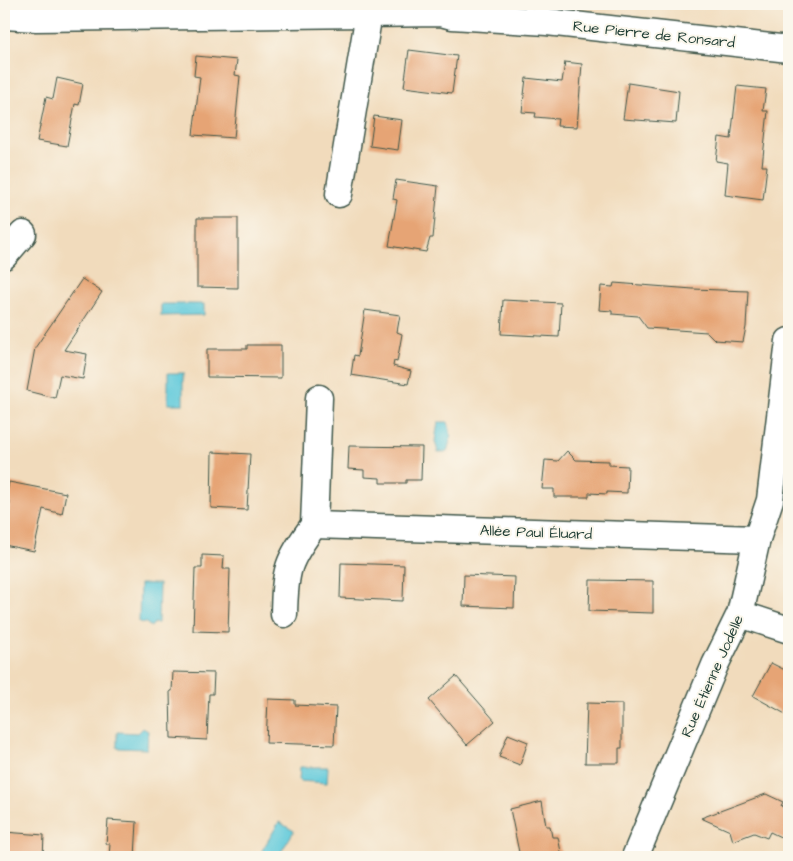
<svg xmlns="http://www.w3.org/2000/svg" width="793" height="861" viewBox="0 0 793 861" font-family="'Architects Daughter',sans-serif">
  <style>
    .water { fill: #5fc9da; stroke: #3f8387 }
    .building { fill: #e6a474 }
    .lines { fill: none; stroke-linecap: round; stroke-linejoin: round }
    .minor-casing { stroke: #3e5548; stroke-width: 29 }
    .minor { stroke: #fff; stroke-width: 26 }
    .labels { text-anchor: middle; stroke-width: 4; stroke-linejoin: round; paint-order: stroke }
    .street-label { font-size: 15px; fill: #1f3d34; stroke: #fbf7ec }
  </style>
  <rect width="100%" height="100%" fill="#fbf7ec"/>
  <filter id="ink" filterUnits="userSpaceOnUse"><feTurbulence type="fractalNoise" baseFrequency=".02" numOctaves="2"/><feDisplacementMap in="SourceGraphic" scale="10" xChannelSelector="R" yChannelSelector="G"/><feConvolveMatrix kernelMatrix="1 2 1 2 8 2 1 2 1" color-interpolation-filters="sRGB"/></filter>
  <filter id="wash" filterUnits="userSpaceOnUse"><feTurbulence type="fractalNoise" baseFrequency=".0096" numOctaves="4" result="noise"/><feDisplacementMap in="SourceGraphic" scale="20" xChannelSelector="R" yChannelSelector="G"/><feGaussianBlur stdDeviation="1.12" result="paint"/><feColorMatrix in="noise" values="0 0 0 0 0 0 0 0 0 0 0 0 0 0 0 0 0 1.4 0 .05"/><feComposite in="paint" operator="in"/></filter>
  <g filter="url(#wash)">
    <rect width="100%" height="100%" fill="#f1dbbc"/>
    <g class="water">
      <polygon points="161,304 204,304 204,315 161,316"/>
      <rect x="168" y="373" width="15" height="31"/>
      <polygon points="438,422 448,422 451,437 447,452 438,452 435,441"/>
      <polygon points="140,584 159,584 158,623 154,623 151,627 146,623 139,622"/>
      <polygon points="143,728 148,731 147,749 117,748 117,732 138,733"/>
      <polygon points="300,767 328,767 327,783 299,781"/>
      <polygon points="279,822 294,831 278,857 265,857 260,854"/>
    </g>
    <g id="blocks">
      <g class="building">
        <polygon points="409,50 457,56 452,93 404,87"/>
        <polygon points="196,56 237,60 235,75 240,76 234,138 193,135 200,77 194,76"/>
        <polygon points="565,62 582,64 577,127 557,126 558,119 535,117 536,113 522,112 526,78 562,82"/>
        <polygon points="57,78 83,84 79,105 75,104 67,146 37,141 46,97 53,99"/>
        <polygon points="628,83 679,91 676,123 623,119"/>
        <polygon points="737,86 766,89 763,111 768,111 762,166 767,166 763,200 725,195 728,163 716,161 719,137 731,139"/>
        <polygon points="374,116 402,120 398,150 370,146"/>
        <polygon points="396,180 438,186 433,238 430,238 426,252 389,246 397,200 393,199"/>
        <polygon points="197,218 238,218 238,288 197,287"/>
        <polygon points="82,279 102,292 64,350 87,354 83,379 60,375 55,398 27,391 35,348"/>
        <polygon points="614,283 693,289 748,291 746,327 743,342 715,340 707,332 647,328 638,316 612,314 612,311 599,310 601,286 613,287"/>
        <polygon points="503,300 561,303 559,337 501,334"/>
        <polygon points="365,310 400,315 397,332 402,334 397,362 394,361 393,366 411,371 408,384 351,375 354,355 358,356"/>
        <polygon points="247,345 281,345 281,378 207,377 207,349 247,349"/>
        <polygon points="349,446 422,447 421,480 406,480 406,483 380,483 380,478 364,477 364,470 348,469"/>
        <polygon points="567,451 576,460 609,461 609,465 628,466 627,493 607,492 607,494 589,493 589,497 554,497 554,489 542,489 545,460 558,461"/>
        <polygon points="212,452 250,454 247,510 211,508"/>
        <polygon points="9,482 66,493 62,514 43,509 34,551 4,545 10,502 5,502"/>
        <polygon points="202,555 224,556 223,569 230,569 228,632 193,631 195,568 202,568"/>
        <polygon points="341,563 404,565 403,601 340,598"/>
        <polygon points="464,575 515,577 514,608 463,606"/>
        <polygon points="590,580 653,581 653,613 589,611"/>
        <polygon points="771,663 789,672 789,716 753,696"/>
        <polygon points="173,672 214,673 213,694 209,694 207,740 171,738 170,691 172,691"/>
        <polygon points="456,676 495,721 467,745 429,700"/>
        <polygon points="268,699 295,700 295,705 336,707 334,745 266,743"/>
        <polygon points="587,703 622,704 622,748 619,748 619,763 585,763"/>
        <polygon points="508,734 528,742 520,765 499,757"/>
        <polygon points="766,794 783,802 781,806 789,810 789,841 770,832 767,838 754,833 733,841 730,831 701,818"/>
        <polygon points="542,801 546,826 550,826 552,837 558,837 562,857 520,857 510,809"/>
        <polygon points="108,820 137,822 135,857 109,857 110,844 106,844"/>
        <polygon points="4,832 44,835 43,857 4,857"/>
      </g>
    </g>
  </g>
  <g filter="url(#ink)">
    <use href="#blocks" fill-opacity="0" stroke="#3e5548" stroke-width="1"/>
    <g class="lines">
      <g class="minor-casing">
        <g id="minor">
          <polyline points="4,16 36,18 441,13 452,16 547,22 789,49"/>
          <polyline points="339,194 369,13"/>
          <polyline points="4,256 23,234"/>
          <polyline points="319,398 314,525 757,539"/>
          <path d="M284,614C285,570 287,561 314,525"/>
          <polyline points="740,614 789,630"/>
          <polyline points="635,857 715,665 740,614 757,539 770,500 789,341"/>
        </g>
      </g>
      <use href="#minor" class="minor"/>
    </g>
  </g>
  <g class="labels">
    <g class="street-label">
      <text transform="translate(654 34) rotate(6)" y="5">Rue Pierre de Ronsard</text>
      <text transform="translate(536 532) rotate(2)" y="5">Allée Paul Éluard</text>
      <text transform="translate(712 676) rotate(-66)" y="5">Rue Étienne Jodelle</text>
    </g>
  </g>
  <rect width="793" height="861" fill="none" stroke="#fbf7ec" stroke-width="20"/>
</svg>
